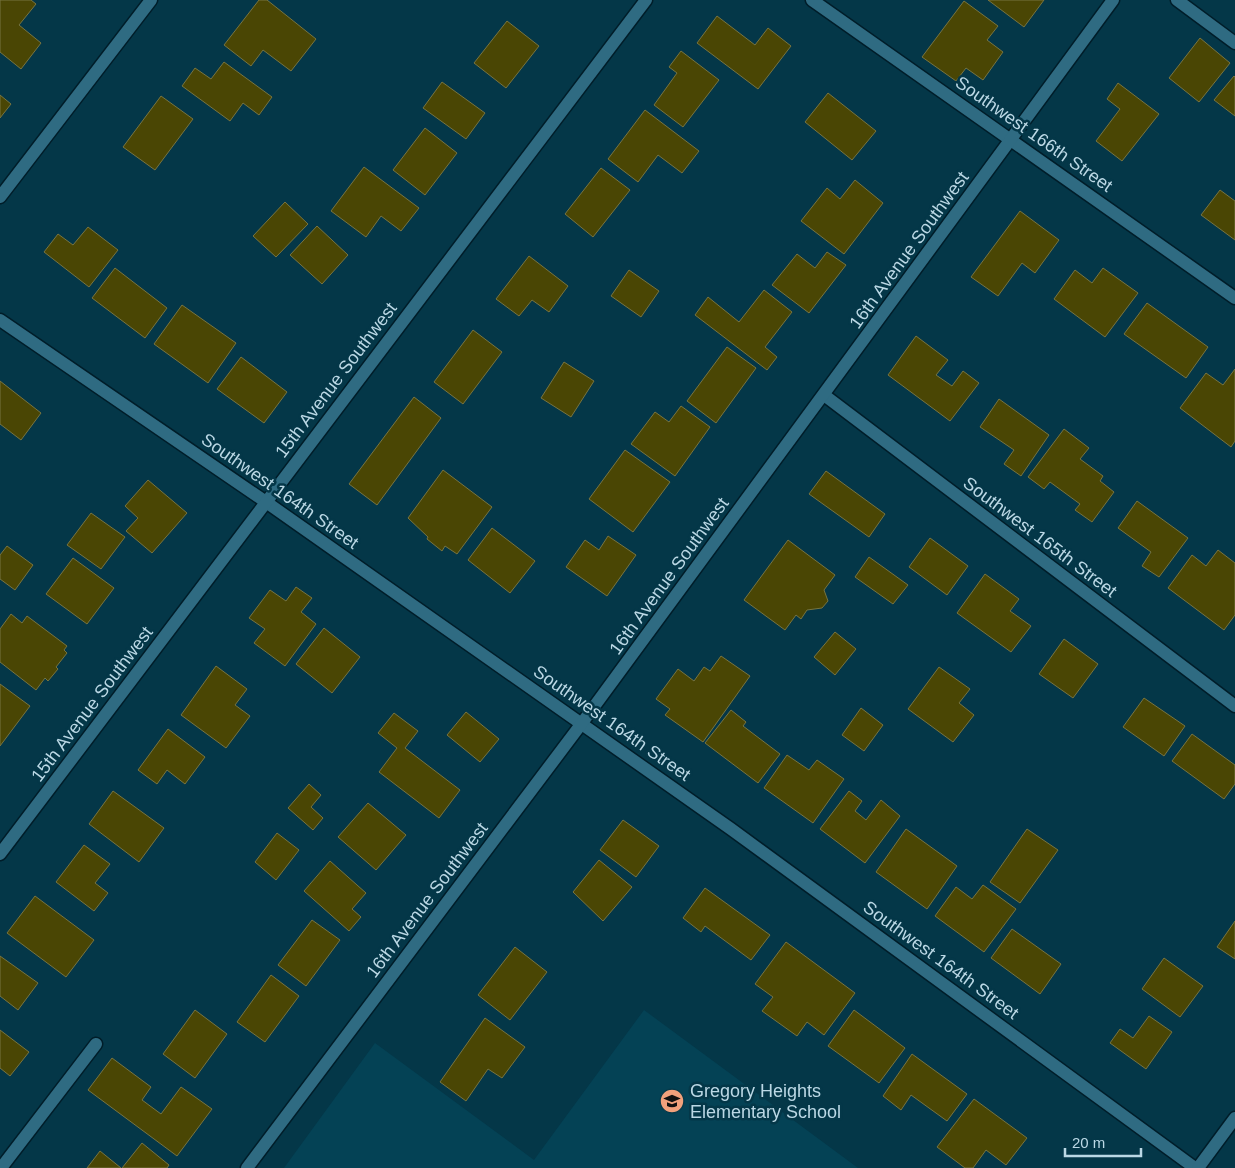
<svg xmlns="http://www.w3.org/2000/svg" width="1235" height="1168" viewBox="0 0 1235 1168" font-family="Arial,sans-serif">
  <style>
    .built { fill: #044255 }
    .building { fill: #4a4604; stroke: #777441 }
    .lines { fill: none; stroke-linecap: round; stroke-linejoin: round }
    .minor-casing { stroke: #001d29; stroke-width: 15 }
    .minor { stroke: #2f6b82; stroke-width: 12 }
    .labels { text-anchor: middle; stroke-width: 5; stroke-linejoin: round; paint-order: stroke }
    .street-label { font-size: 18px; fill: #bbd8e5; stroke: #043748 }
    .poi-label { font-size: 18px; fill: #bbd8e5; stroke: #043748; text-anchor: start }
  </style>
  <rect width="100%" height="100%" fill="#043748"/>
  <polygon class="built" points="644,1010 858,1168 284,1168 375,1043 534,1160"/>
  <g class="building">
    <polygon points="0,0 31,0 36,4 19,25 41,43 21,69 0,52"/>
    <polygon points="259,0 267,0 316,39 291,71 263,50 251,66 224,45"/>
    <polygon points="988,0 1044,0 1024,27"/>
    <polygon points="964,1 998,26 987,40 1003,52 983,80 966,68 956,81 922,57"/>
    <polygon points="717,16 755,45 768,28 791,46 758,89 697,43"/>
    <polygon points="507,21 539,46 506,88 474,63"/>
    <polygon points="1200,38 1230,63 1199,102 1169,78"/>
    <polygon points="681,51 719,80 683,127 654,105 677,73 669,67"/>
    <polygon points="224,62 272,97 259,115 243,103 230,121 182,86 195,68 211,79"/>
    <polygon points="1234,76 1235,77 1235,116 1214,100"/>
    <polygon points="442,82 485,113 466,139 423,108"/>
    <polygon points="1118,83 1159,114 1122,161 1096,141 1120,109 1107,99"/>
    <polygon points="828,93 876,131 852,160 805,122"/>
    <polygon points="0,95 11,104 0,118"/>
    <polygon points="161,96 193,119 155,170 123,147"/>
    <polygon points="645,110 699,151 682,173 658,155 638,182 608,159"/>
    <polygon points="425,128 457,153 425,195 393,170"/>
    <polygon points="364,167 419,208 401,231 381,216 366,237 331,211"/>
    <polygon points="601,168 630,190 593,237 565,214"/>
    <polygon points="855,180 883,203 844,254 801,221 827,188 840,199"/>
    <polygon points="1220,190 1235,201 1235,240 1201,215"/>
    <polygon points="285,202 308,224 276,257 253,236"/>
    <polygon points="1020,211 1059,240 1035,273 1022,263 998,296 971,277"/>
    <polygon points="317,226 348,255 322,284 290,255"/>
    <polygon points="88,227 118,250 89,287 44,252 58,234 73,245"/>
    <polygon points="827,252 846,265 809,313 772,285 797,254 815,268"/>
    <polygon points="529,256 568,286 549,312 532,300 519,316 496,299"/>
    <polygon points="115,268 167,308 145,338 92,298"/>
    <polygon points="1103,268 1138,293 1105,337 1054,299 1075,270 1092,283"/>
    <polygon points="629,270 659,291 641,317 611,296"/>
    <polygon points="764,290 792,312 765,347 777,357 767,370 695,315 708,297 739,322"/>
    <polygon points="1147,303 1208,347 1186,378 1124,334"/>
    <polygon points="182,305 236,343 208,383 154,344"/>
    <polygon points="473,330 502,352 463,404 434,382"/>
    <polygon points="916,336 948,360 936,375 952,386 963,371 979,383 950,421 888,375"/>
    <polygon points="727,347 756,368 716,423 687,401"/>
    <polygon points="241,357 287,392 264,423 217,389"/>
    <polygon points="564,362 594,381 571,417 541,398"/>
    <polygon points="1235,369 1235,441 1231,447 1180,408 1206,373 1223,385"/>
    <polygon points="0,381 41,413 21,440 0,424"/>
    <polygon points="414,397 441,418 377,505 349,484"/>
    <polygon points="999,399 1049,435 1021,476 1004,464 1014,450 980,427"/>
    <polygon points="681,406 710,427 675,476 631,444 655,412 669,422"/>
    <polygon points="1064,429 1089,448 1080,459 1103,476 1100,481 1114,492 1092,522 1075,510 1080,504 1050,482 1044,489 1028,477"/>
    <polygon points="625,450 670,482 633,532 589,499"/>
    <polygon points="443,470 492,507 457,554 445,546 442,551 427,539 428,537 408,518"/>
    <polygon points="826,471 885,514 869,537 809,494"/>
    <polygon points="148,480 187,513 152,553 126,531 138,518 125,506"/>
    <polygon points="1137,501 1188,538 1159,577 1142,566 1151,552 1118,528"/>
    <polygon points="91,513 125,537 101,569 67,545"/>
    <polygon points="492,528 535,561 510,593 468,560"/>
    <polygon points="608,536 636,555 607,596 566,567 585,540 599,550"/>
    <polygon points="930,538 968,566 947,595 909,567"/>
    <polygon points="788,540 835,575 824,590 828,601 822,608 807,610 801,619 796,615 785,630 744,600"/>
    <polygon points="7,546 33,565 15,590 0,579 0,555"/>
    <polygon points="1218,550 1235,563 1235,615 1224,630 1168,588 1192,555 1206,566"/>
    <polygon points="869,557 908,585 893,604 855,577"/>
    <polygon points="73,558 114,588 87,624 46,594"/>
    <polygon points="985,574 1019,599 1010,611 1031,626 1011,652 957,613"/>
    <polygon points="296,587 312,598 301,612 316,624 285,666 254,643 265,629 249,618 270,590 286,601"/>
    <polygon points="11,614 22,623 27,616 67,646 64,650 67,653 56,667 58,669 48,681 45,678 36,690 0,662 0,629"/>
    <polygon points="324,628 360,657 332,693 296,664"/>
    <polygon points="835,632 856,649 835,675 814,657"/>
    <polygon points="1064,639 1098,664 1073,698 1039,674"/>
    <polygon points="721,656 750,676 703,742 665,715 670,709 656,699 678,669 694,681 704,667 710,671"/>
    <polygon points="216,666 247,689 235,705 250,716 226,748 181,715"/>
    <polygon points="939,667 970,689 959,703 974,715 953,742 908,709"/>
    <polygon points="0,684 30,706 0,746"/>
    <polygon points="1144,698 1185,726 1164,756 1123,727"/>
    <polygon points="861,708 883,725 864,751 842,735"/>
    <polygon points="731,710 746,722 743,726 780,754 758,783 705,743"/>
    <polygon points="466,712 499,739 480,762 447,735"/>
    <polygon points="394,713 418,731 405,748 460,790 439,818 379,772 397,748 378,733"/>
    <polygon points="168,729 205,757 185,784 167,770 157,784 138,770"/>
    <polygon points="1192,734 1235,765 1235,784 1224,799 1172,761"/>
    <polygon points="787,755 809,770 817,760 844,779 813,823 764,788"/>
    <polygon points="309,784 321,795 311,807 323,818 313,830 288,808"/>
    <polygon points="113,791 164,828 139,862 89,824"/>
    <polygon points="849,791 862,801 855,811 866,820 881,800 900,816 865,863 820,829"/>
    <polygon points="368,803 406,835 376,870 338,837"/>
    <polygon points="623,820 659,846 636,877 600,850"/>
    <polygon points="906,829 957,866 927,909 876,872"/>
    <polygon points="1027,829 1058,850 1020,903 990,882"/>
    <polygon points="277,833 299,850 276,880 255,862"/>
    <polygon points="84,845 110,864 95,883 108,893 94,911 56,882"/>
    <polygon points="599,860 632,887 603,921 573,892"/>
    <polygon points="330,861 366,893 352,909 361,917 349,931 304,891"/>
    <polygon points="983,885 1016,909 984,952 935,916 956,887 972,899"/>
    <polygon points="705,888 770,935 751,960 705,926 701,932 683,918"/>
    <polygon points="35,896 94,940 66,977 7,933"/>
    <polygon points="312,920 340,940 306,986 278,965"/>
    <polygon points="1235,921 1235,959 1217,947"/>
    <polygon points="1012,929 1061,964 1040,994 991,958"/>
    <polygon points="786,942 855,993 824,1035 807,1022 797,1036 762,1011 773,997 755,984"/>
    <polygon points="515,947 547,972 510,1020 478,995"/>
    <polygon points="0,956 38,983 18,1010 0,996"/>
    <polygon points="1164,958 1203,986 1180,1017 1142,989"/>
    <polygon points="271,975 299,996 265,1042 237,1022"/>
    <polygon points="195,1010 227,1034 195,1078 163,1054"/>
    <polygon points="854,1010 905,1048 879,1083 828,1046"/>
    <polygon points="1149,1016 1172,1032 1146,1069 1110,1043 1120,1029 1133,1038"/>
    <polygon points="485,1018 525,1047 502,1078 488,1069 466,1101 440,1082"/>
    <polygon points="0,1030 29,1052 10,1076 0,1068"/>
    <polygon points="912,1054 967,1094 947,1121 911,1095 901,1110 883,1096"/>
    <polygon points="112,1058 151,1087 142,1100 161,1114 181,1087 212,1109 177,1156 88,1090"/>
    <polygon points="974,1099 1027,1138 1006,1165 986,1150 973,1168 965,1168 937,1147"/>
    <polygon points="142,1143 169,1165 167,1168 122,1168"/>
    <polygon points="100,1151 121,1168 87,1168"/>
  </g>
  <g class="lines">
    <g class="minor-casing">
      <g id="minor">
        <polyline points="812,0 1235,298"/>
        <polyline points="1177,0 1235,43"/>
        <polyline points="0,197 151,0"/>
        <polyline points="0,320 266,502 731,829 1195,1168"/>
        <polyline points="824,395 1235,706"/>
        <polyline points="0,854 646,0"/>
        <polyline points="1,1168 96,1044"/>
        <polyline points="247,1168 582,723 1113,0"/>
        <polyline points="1198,1168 1235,1118"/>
      </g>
    </g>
    <use href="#minor" class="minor"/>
  </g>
  <defs>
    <g id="school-disc" transform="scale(1.25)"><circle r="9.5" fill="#f1a17c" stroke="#043748"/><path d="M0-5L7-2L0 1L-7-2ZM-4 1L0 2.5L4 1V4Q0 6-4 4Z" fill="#111"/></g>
  </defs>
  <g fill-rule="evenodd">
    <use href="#school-disc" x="672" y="1101"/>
  </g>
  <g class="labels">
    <g class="street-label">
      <text transform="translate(1034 134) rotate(35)" y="6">Southwest 166th Street</text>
      <text transform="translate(909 250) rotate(-54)" y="6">16th Avenue Southwest</text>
      <text transform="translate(336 380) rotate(-53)" y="6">15th Avenue Southwest</text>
      <text transform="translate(280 491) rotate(35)" y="6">Southwest 164th Street</text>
      <text transform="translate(1040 537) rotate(37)" y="6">Southwest 165th Street</text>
      <text transform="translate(669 576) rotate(-54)" y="6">16th Avenue Southwest</text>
      <text transform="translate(92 704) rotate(-53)" y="6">15th Avenue Southwest</text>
      <text transform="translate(612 723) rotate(35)" y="6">Southwest 164th Street</text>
      <text transform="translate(427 900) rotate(-53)" y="6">16th Avenue Southwest</text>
      <text transform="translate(941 960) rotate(36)" y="6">Southwest 164th Street</text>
    </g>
    <g class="poi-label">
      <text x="690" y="1097">Gregory Heights<tspan x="690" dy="21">Elementary School</tspan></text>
    </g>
  </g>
  <path d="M1065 1148v8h76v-8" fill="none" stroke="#bbd8e5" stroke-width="2.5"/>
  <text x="1072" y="1148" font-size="15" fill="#bbd8e5" stroke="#043748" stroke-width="4" paint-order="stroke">20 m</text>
</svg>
